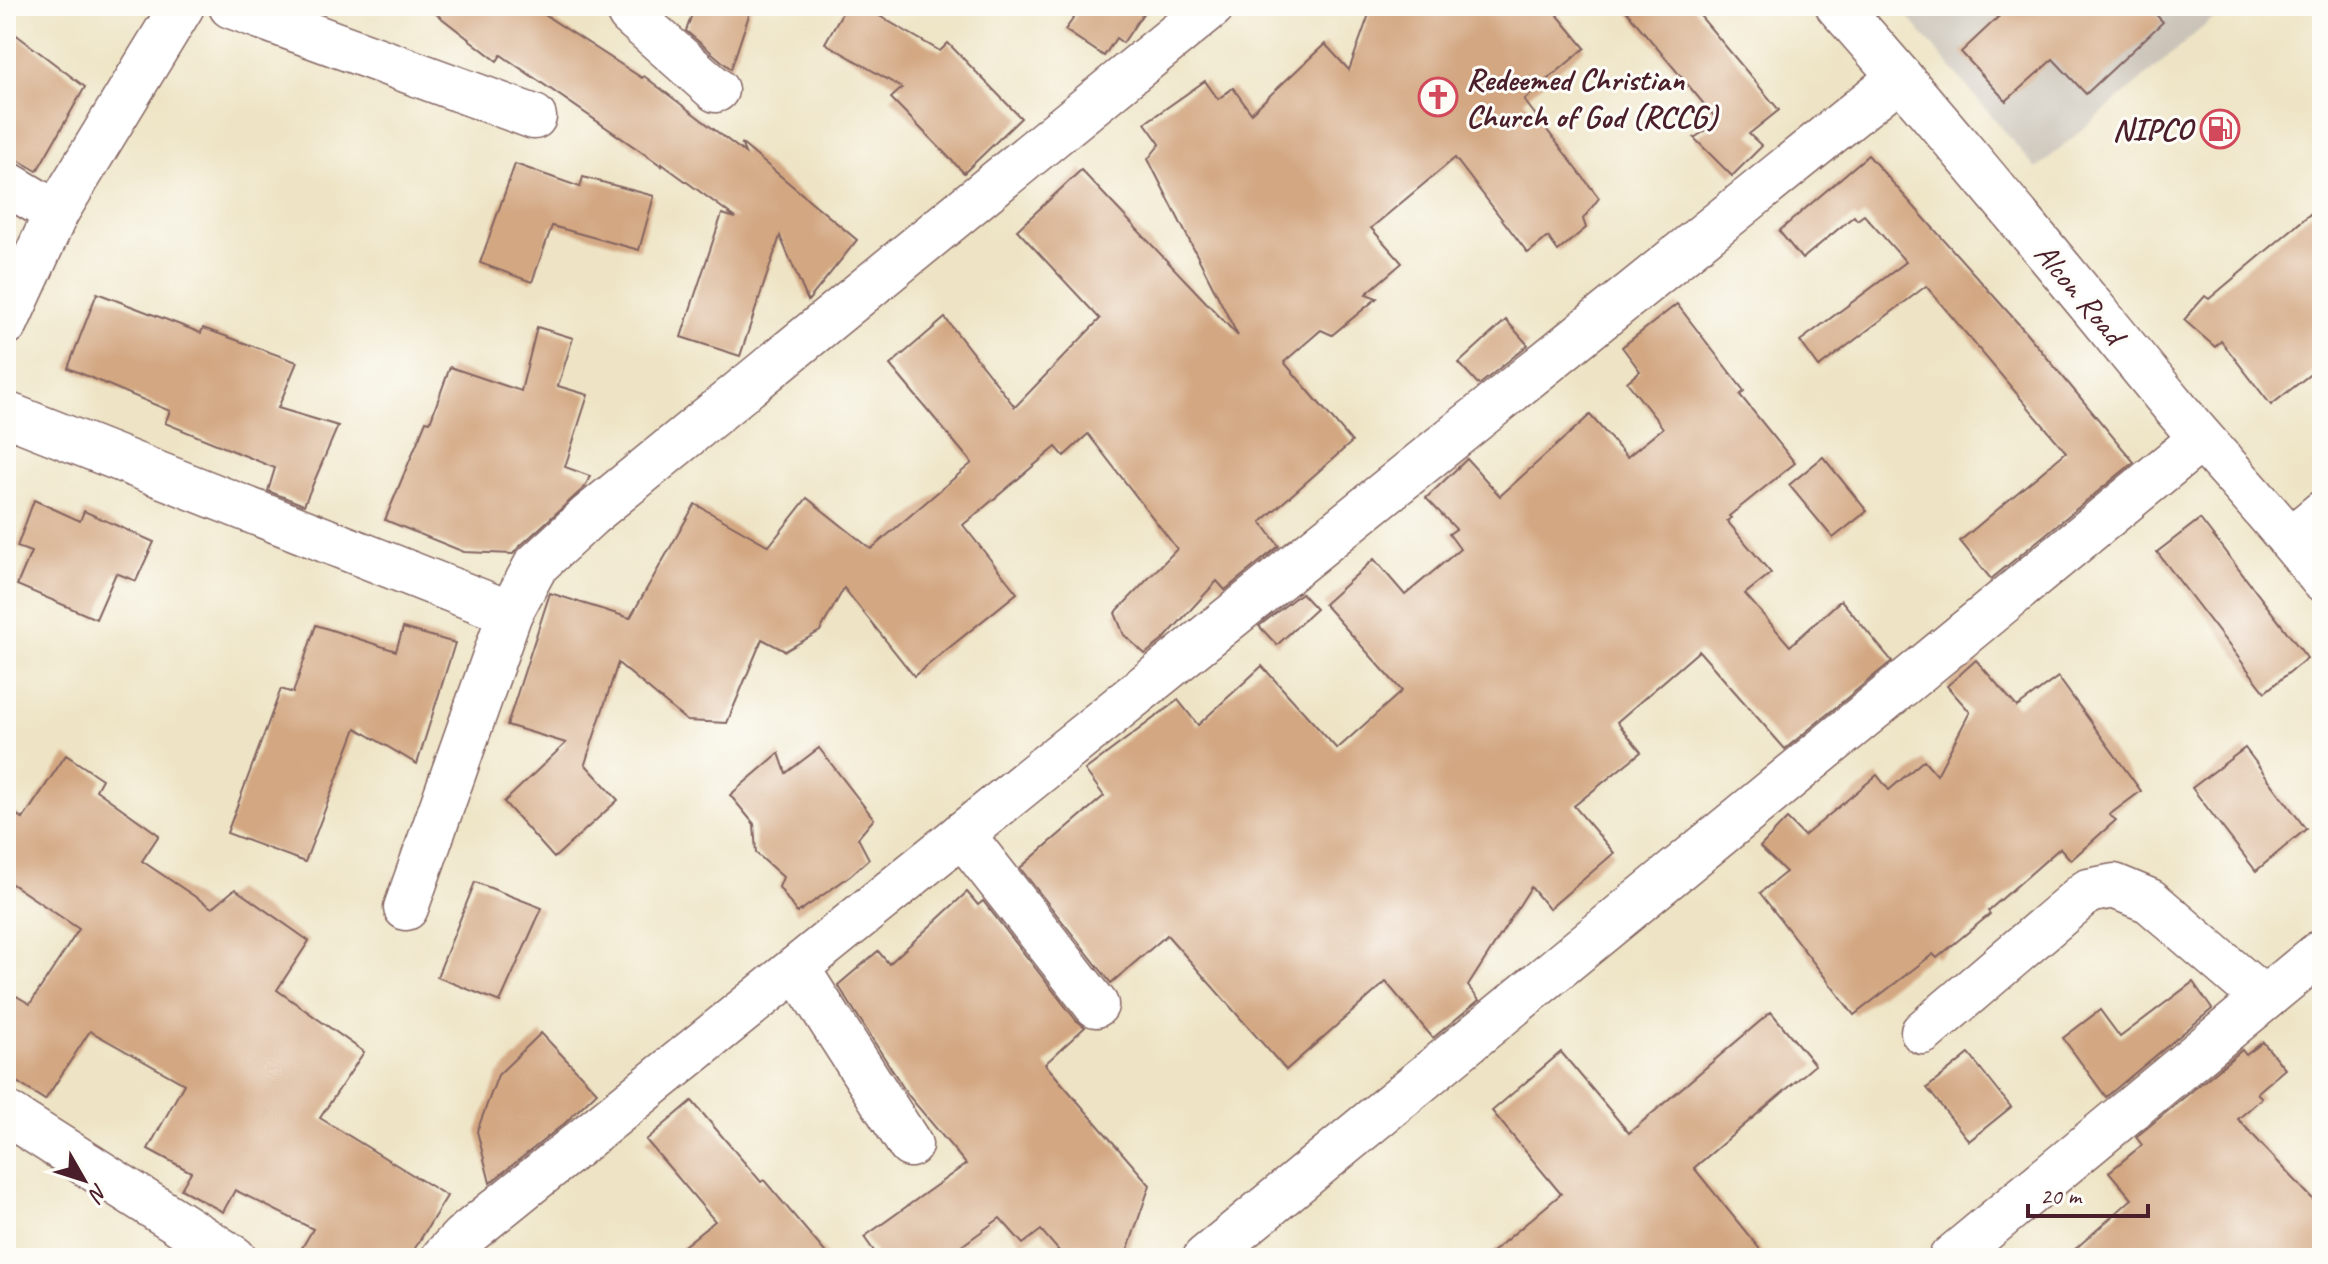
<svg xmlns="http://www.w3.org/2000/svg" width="2328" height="1264" viewBox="0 0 2328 1264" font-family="Caveat,sans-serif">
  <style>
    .industrial { fill: #cac3b8 }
    .building { fill: #d3a782 }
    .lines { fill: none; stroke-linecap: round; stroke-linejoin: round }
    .minor-casing { stroke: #836461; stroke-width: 47 }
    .major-casing { stroke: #836461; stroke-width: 47 }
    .minor { stroke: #fff; stroke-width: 44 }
    .major { stroke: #fff; stroke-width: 44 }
    .labels { text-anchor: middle; stroke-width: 6; stroke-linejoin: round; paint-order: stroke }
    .poi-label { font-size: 32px; font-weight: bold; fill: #4a1f2b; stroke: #fdfcf7; text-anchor: start }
    .street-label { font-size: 32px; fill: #4a1f2b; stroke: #fdfcf7 }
  </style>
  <rect width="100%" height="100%" fill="#fdfcf7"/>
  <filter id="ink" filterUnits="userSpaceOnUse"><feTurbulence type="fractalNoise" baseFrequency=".0125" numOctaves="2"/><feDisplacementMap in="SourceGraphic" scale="16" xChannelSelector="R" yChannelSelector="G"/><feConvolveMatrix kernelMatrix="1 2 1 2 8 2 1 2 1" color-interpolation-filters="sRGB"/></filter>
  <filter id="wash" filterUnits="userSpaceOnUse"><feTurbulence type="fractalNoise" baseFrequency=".006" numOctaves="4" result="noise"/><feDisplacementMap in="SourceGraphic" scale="32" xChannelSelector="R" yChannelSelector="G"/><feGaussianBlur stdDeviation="1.8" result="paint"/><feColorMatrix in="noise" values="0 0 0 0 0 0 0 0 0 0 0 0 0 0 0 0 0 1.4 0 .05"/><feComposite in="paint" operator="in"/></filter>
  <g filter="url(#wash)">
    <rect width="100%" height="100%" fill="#eee4c5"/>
    <polygon class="industrial" points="1899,6 2228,6 2036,169"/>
    <g id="blocks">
      <g class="building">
        <polygon points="426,6 531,6 642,78 644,76 745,153 741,143 857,240 808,301 780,236 740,356 681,337 722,214 736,218 662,164 662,166 501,55 497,61"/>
        <polygon points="695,6 752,6 731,69 686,31"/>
        <polygon points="846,6 862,6 940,51 948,43 1021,118 964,173 891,98 902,88 825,43"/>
        <polygon points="1070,6 1148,6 1123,43 1116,38 1104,56 1065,30 1078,12"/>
        <polygon points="1372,6 1550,6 1585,48 1524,100 1599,198 1583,219 1586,228 1558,251 1548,237 1528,253 1455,158 1371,228 1402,263 1366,294 1377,298 1332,335 1321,330 1284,362 1352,442 1261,522 1279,546 1225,590 1217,581 1163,640 1145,654 1124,635 1115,613 1177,549 1088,434 1064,456 1056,447 963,525 1017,593 914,676 844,588 820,631 785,651 762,639 727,723 687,721 618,663 585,764 618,800 554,858 504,802 566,743 507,725 550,593 630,618 695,504 769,546 807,498 871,549 972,463 890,365 945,318 1015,407 1100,319 1017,230 1081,170 1238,336 1148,159 1160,144 1145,123 1205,81 1218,99 1233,88 1251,113 1325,44 1349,70"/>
        <polygon points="1622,6 1692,6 1779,110 1749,134 1762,146 1732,176 1694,138 1719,122"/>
        <polygon points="2010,6 2148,6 2163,22 2086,94 2053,59 2006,101 1961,52"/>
        <polygon points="6,27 85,87 37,171 6,153"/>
        <polygon points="1868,155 2024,330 2134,462 1991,579 1960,541 2066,452 1926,286 1819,367 1800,341 1906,262 1864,215 1857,220 1854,216 1802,259 1779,231"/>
        <polygon points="515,164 580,187 583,177 654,196 639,250 552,226 532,282 480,263"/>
        <polygon points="2322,204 2322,365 2271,405 2221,341 2215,347 2184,320 2205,296 2209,299"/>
        <polygon points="97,293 201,333 203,328 297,362 278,408 338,426 304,505 268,491 275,468 165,423 170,411 68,368"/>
        <polygon points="1677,304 1744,391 1740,395 1795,463 1729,516 1731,518 1727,521 1771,573 1745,594 1790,646 1841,600 1892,661 1785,749 1699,651 1617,722 1641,752 1574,806 1614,853 1549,909 1531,887 1468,986 1479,1000 1433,1038 1386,982 1286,1070 1167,935 1111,983 1020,868 1104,796 1085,770 1178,700 1198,725 1262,666 1337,749 1402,691 1324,604 1374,559 1405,595 1460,549 1449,534 1456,529 1426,498 1467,459 1500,496 1590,415 1627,457 1663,428 1627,382 1640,371 1622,347"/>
        <polygon points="1506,320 1528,345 1479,385 1459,363"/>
        <polygon points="537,327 573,338 558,386 588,395 565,467 590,476 585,487 519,547 513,554 464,552 385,520 426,421 430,422 450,367 521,391"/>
        <polygon points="1823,457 1867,511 1833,538 1789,485"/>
        <polygon points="34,500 80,521 84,511 154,542 136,581 116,573 96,619 17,585 31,552 17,547"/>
        <polygon points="2200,519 2307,658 2265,692 2157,552"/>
        <polygon points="1301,593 1316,609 1277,645 1259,626"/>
        <polygon points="316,625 396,651 403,628 455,643 417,764 356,728 305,862 227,833 281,689 293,693"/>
        <polygon points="1976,660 2017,707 2058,677 2141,791 2109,815 2116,820 2071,860 2060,848 1988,911 1990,914 1937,958 1933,954 1854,1015 1760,893 1786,872 1760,847 1787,819 1804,836 1877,775 1889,790 1924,760 1937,775 1970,712 1947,686"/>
        <polygon points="819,748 874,819 858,838 869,859 850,876 797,913 779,887 783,877 756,853 754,824 730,795 779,753 786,773"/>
        <polygon points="2245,748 2306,829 2256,871 2192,788"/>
        <polygon points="66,755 102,779 96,790 159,835 142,861 212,908 235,889 309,941 277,990 364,1052 320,1118 447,1196 409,1258 296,1258 313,1229 235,1190 223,1212 181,1189 191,1172 148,1149 184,1084 90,1031 45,1100 6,1075 6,990 30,1004 79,929 6,880 6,807 23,819"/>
        <polygon points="475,882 542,908 500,1002 437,977"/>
        <polygon points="967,892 978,905 983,901 1076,1020 1085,1027 1045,1064 1150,1185 1125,1258 1065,1258 1041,1230 1023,1244 1000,1218 945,1258 879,1258 864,1237 966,1164 908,1095 838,985 878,951 889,964"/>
        <polygon points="2193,982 2212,1009 2106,1097 2063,1038 2100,1010 2120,1037"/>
        <polygon points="1771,1012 1815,1065 1694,1168 1767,1258 1485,1258 1561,1194 1492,1111 1561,1052 1629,1133"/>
        <polygon points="541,1033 597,1092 565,1123 490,1183 477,1131 498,1075"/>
        <polygon points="2263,1042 2285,1069 2257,1093 2262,1098 2238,1119 2322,1209 2322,1258 2065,1258 2132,1199 2109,1172 2142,1145 2136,1137 2242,1050 2246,1055"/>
        <polygon points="1969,1054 2011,1107 1969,1141 1927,1088"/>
        <polygon points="692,1101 761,1182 764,1180 830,1258 669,1258 715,1221 646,1140"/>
      </g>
    </g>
  </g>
  <g filter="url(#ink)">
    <use href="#blocks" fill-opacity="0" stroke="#836461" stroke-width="2"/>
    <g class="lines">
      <g class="minor-casing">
        <g id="minor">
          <polyline points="231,6 534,117"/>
          <polyline points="626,6 630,14 716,90"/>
          <polyline points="6,183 56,213"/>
          <polyline points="6,323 56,213 182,6"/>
          <polyline points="6,414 510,613"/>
          <polyline points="2291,539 2322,513"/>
          <polyline points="962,834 1096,1005"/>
          <polyline points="406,908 510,613 536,565 590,515 1212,6"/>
          <polyline points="797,968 910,1145"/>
          <polyline points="1923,1032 2088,891 2114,886 2150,901 2264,999"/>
          <polyline points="6,1113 234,1258"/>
          <polyline points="443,1258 463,1237 1900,77"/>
          <polyline points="1205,1258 2201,439"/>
          <polyline points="1951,1258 2322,951"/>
        </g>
      </g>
      <g class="major-casing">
        <path id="major" d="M1838,6C1953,136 2062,271 2172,404C2221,463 2275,518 2322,579"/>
      </g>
      <use href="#minor" class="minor"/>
      <use href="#major" class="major"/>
    </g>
  </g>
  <defs>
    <g id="church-ring" transform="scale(2)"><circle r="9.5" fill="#fdfcf7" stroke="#d1495b" stroke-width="1.5"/><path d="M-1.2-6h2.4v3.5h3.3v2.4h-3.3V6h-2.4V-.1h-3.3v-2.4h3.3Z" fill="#d1495b"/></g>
    <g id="fuel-ring" transform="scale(2)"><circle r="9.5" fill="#fdfcf7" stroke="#d1495b" stroke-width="1.5"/><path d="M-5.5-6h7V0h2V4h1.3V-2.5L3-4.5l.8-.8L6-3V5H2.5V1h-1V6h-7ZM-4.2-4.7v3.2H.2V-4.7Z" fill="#d1495b"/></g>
  </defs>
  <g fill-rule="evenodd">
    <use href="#church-ring" x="1438" y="97"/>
    <use href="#fuel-ring" x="2220" y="129"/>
  </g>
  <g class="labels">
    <g class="poi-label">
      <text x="1466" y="90">Redeemed Christian<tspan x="1466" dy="37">Church of God (RCCG)</tspan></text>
      <text x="2192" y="140" text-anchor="end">NIPCO</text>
    </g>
    <g class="street-label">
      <text transform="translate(2080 293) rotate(50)" y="11">Alcon Road</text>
    </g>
  </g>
  <rect width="2328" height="1264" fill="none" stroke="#fdfcf7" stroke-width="32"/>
  <g transform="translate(84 1180) rotate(129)" stroke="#fdfcf7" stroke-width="6" paint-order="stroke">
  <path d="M0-6L14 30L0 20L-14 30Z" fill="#4a1f2b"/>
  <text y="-12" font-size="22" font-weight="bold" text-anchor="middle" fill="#4a1f2b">N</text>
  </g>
  <path d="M2028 1204v12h120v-12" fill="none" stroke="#4a1f2b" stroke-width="4"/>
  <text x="2040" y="1204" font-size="24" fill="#4a1f2b" stroke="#fdfcf7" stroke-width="6" paint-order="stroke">20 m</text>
</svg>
